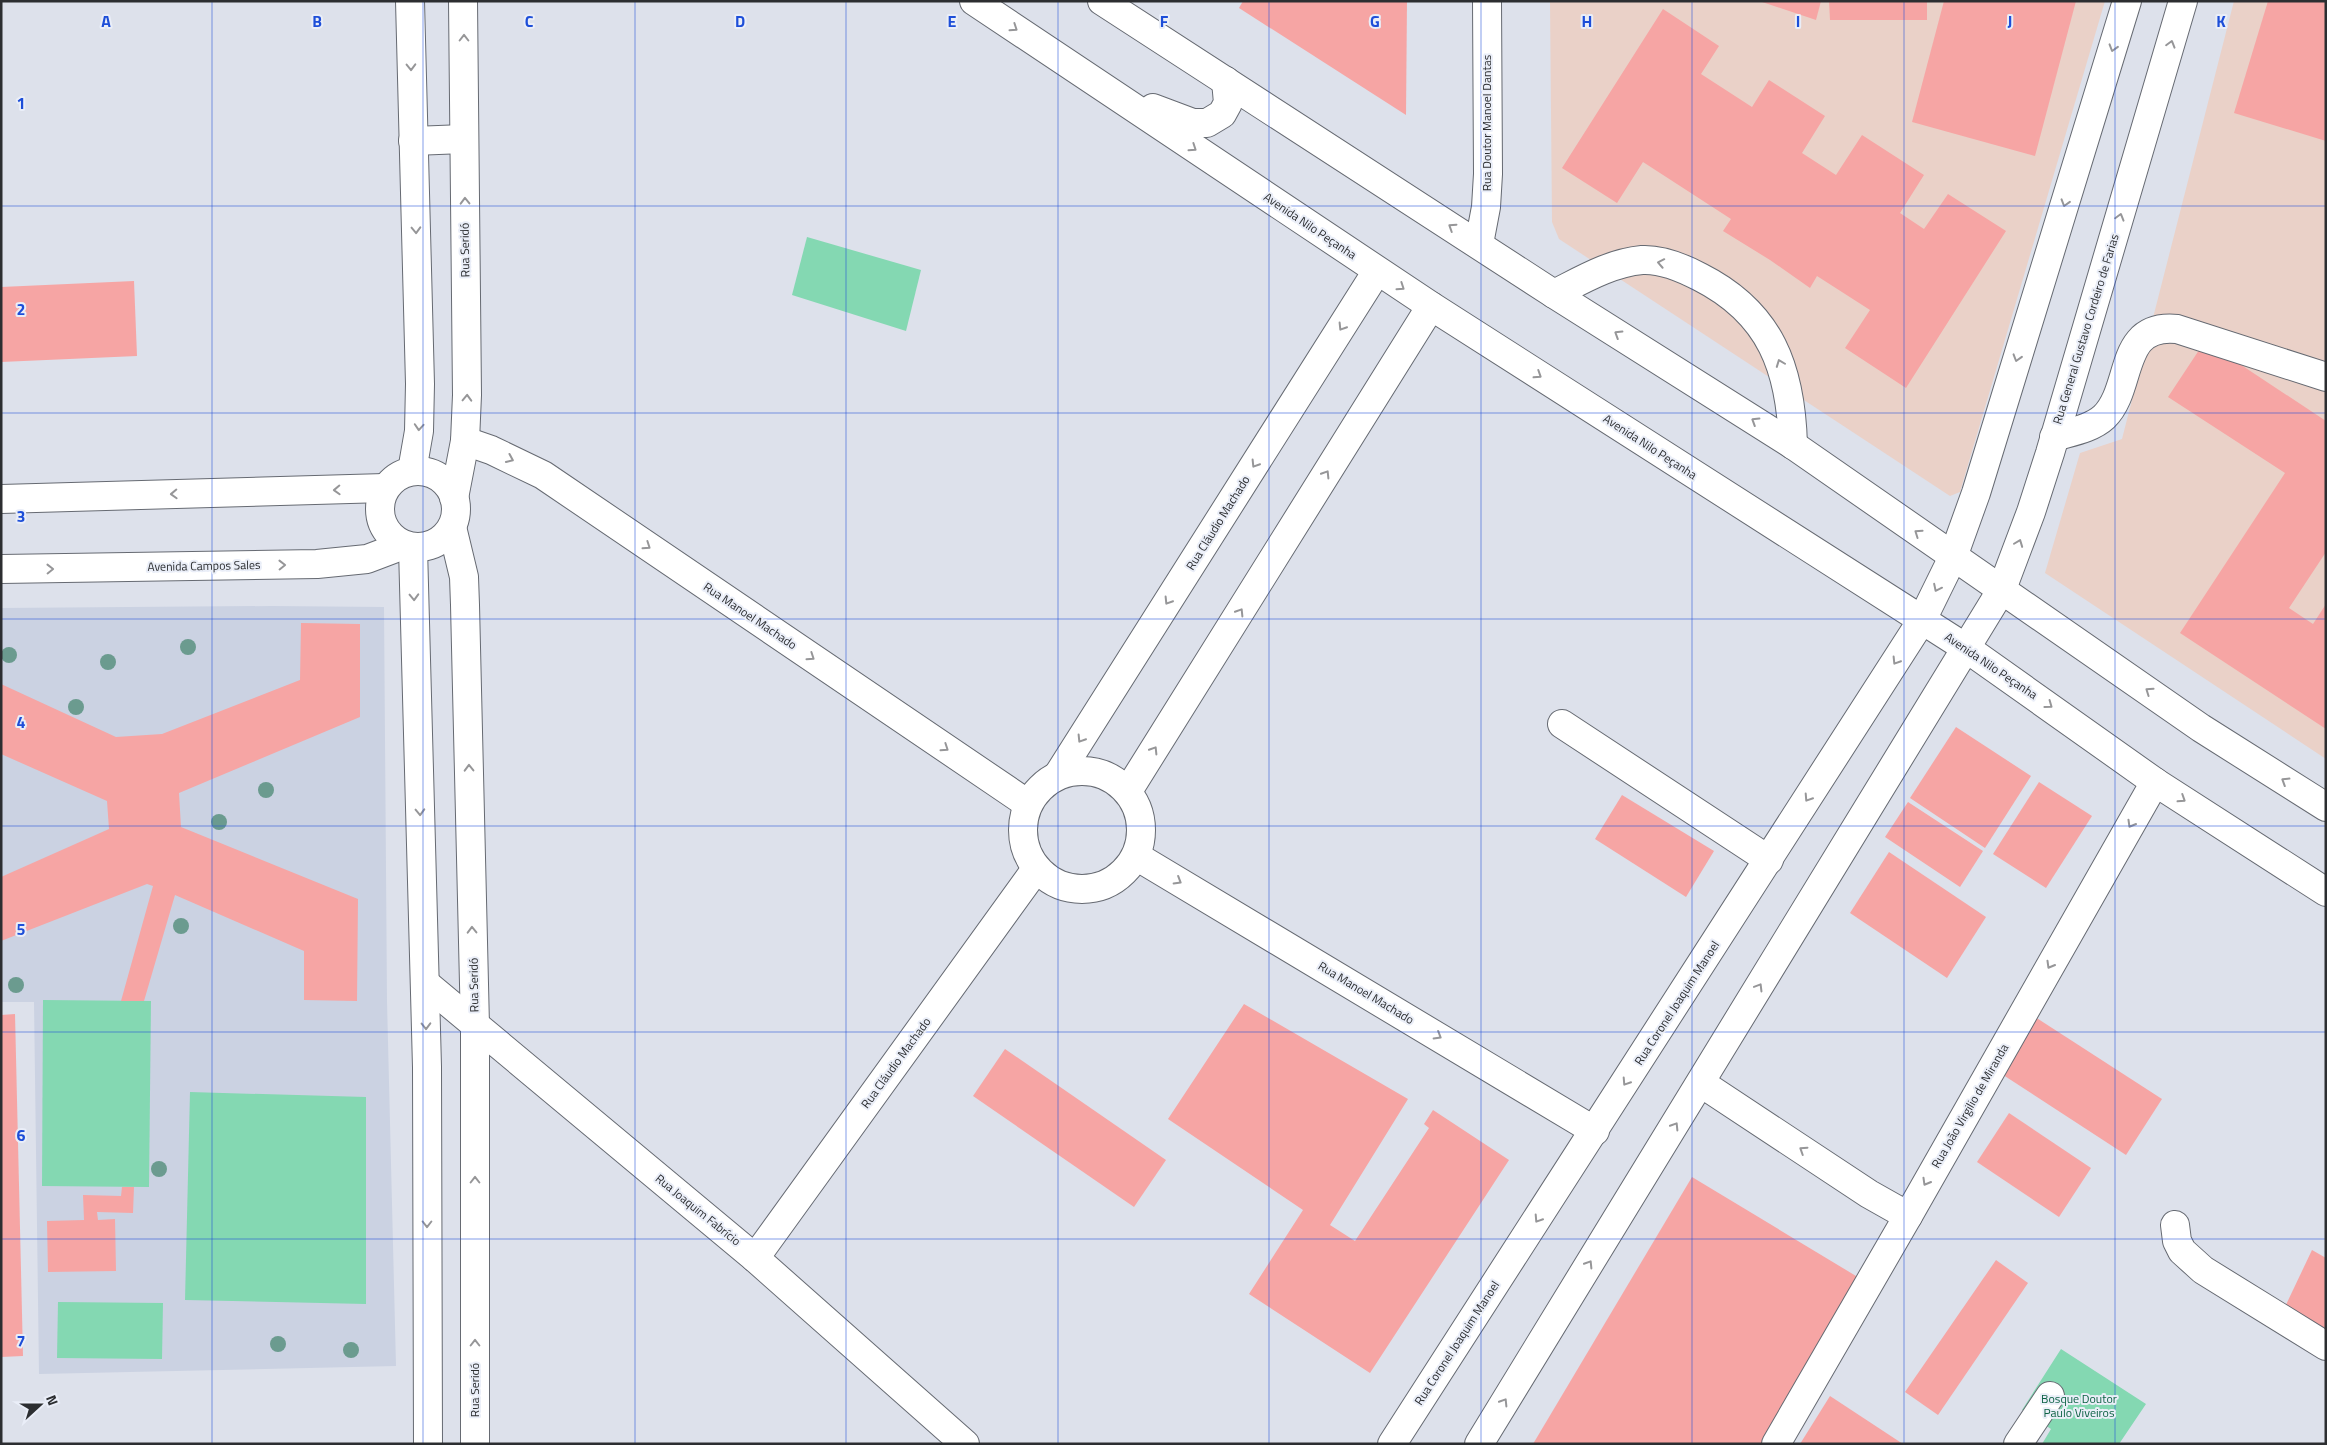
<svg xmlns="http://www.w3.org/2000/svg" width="2327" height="1445" viewBox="0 0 2327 1445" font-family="'Titillium Web',sans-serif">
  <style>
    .built { fill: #cbd2e2 }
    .medical { fill: #ead1c8 }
    .green { fill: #84d8b2 }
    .building { fill: #f6a5a4 }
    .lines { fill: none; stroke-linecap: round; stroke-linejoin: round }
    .minor-casing { stroke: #666a72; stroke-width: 30 }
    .major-casing { stroke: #666a72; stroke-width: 30 }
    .minor { stroke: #fff; stroke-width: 28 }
    .major { stroke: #fff; stroke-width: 28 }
    .tree { fill: #6b9b8f }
    .oneway { stroke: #969698 }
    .grid { fill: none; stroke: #1d4ed8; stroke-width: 1; stroke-opacity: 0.55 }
    .labels { text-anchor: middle; stroke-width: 4; stroke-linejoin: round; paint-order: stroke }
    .street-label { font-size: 12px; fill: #2c2e31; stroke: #eaeef8 }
    .park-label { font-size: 12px; fill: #0d6244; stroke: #eaeef8 }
    .grid-label { font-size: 16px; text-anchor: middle; font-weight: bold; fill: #1d4ed8; stroke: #eaeef8; stroke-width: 4; stroke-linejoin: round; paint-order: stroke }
  </style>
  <rect width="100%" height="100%" fill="#dde1eb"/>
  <polygon class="built" points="271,606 384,607 387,1001 396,1366 39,1374 34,1002 1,1002 1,608"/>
  <g class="medical">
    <polygon points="1550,1 2105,1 1960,492 1950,496 1559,239 1552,222"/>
    <polygon points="2234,1 2326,1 2326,759 2045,573 2080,453 2122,439"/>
  </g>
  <g class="green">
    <polygon points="807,237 921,270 906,331 792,295"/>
    <polygon points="43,1000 151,1001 149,1187 42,1186"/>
    <polygon points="190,1092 366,1097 366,1304 185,1300"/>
    <polygon points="58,1302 163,1303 162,1359 57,1358"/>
    <polygon points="2061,1349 2146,1404 2119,1444 2042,1444 2051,1429 2022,1410"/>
  </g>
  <g class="building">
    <polygon points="1243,1 1407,1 1406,115 1239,8"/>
    <polygon points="1759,1 1821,1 1816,20"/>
    <polygon points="1829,1 1927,1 1927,20 1830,20"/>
    <polygon points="1944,1 2076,1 2035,156 1912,122"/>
    <polygon points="2268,1 2326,1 2326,141 2234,113"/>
    <polygon points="1663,9 1719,46 1701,74 1752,107 1769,80 1825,116 1802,153 1836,175 1862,135 1924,175 1900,213 1924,229 1948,194 2006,231 1906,388 1845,348 1870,310 1817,276 1810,288 1770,260 1723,231 1731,219 1643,162 1617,203 1562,168"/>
    <polygon points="134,281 137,356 1,362 1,287"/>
    <polygon points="2205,341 2326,421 2326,552 2289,608 2313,624 2326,604 2326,729 2180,633 2285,473 2168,397"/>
    <polygon points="301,623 360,624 360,717 179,793 181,827 358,899 357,1001 304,1000 304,951 175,895 144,1001 121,1001 153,886 147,884 1,941 1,877 109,829 107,801 1,754 1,684 116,737 162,734 300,680"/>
    <polygon points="1956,727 2031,776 1985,848 1910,798"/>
    <polygon points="2039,782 2092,816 2046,888 1993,854"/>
    <polygon points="1622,795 1714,851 1686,897 1595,839"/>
    <polygon points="1908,802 1983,851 1960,887 1885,837"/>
    <polygon points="1889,852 1986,917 1947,978 1850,913"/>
    <polygon points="1244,1004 1408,1099 1330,1225 1355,1241 1429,1128 1424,1124 1433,1110 1509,1160 1370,1373 1249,1294 1303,1210 1168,1119"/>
    <polygon points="15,1014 23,1356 1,1357 1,1015"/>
    <polygon points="2032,1015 2162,1099 2126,1155 1997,1071"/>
    <polygon points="1005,1049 1166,1160 1134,1207 973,1096"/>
    <polygon points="2009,1113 2091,1168 2059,1217 1977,1162"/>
    <polygon points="1692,1177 1861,1279 1796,1390 1762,1444 1533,1444"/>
    <polygon points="122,1187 134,1187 133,1213 97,1212 98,1220 115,1219 116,1271 48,1272 47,1221 84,1220 83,1195 121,1196"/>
    <polygon points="2312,1250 2326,1258 2326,1332 2284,1309"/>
    <polygon points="1996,1260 2028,1283 1938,1415 1905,1392"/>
    <polygon points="1830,1396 1903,1444 1800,1444"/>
  </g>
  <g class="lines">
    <g class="minor-casing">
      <g id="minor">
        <polyline points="410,1 420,384 419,431 412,471"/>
        <polyline points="413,141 464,139"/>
        <polyline points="1479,244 1486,207 1488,174 1487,1"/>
        <path d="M1554,294C1582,280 1610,263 1642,260C1661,259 1683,268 1700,277C1771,313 1791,369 1793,445"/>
        <path d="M2054,437C2070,432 2091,429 2104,417C2134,388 2117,323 2177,329L2326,377"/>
        <polyline points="465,441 491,450 543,475 1028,804"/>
        <circle cx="418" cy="509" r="38"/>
        <polyline points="454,498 465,441 467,395 463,1"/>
        <polyline points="1,499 385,488"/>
        <polyline points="452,527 464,577 465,605 475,1026 475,1444"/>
        <polyline points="413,548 427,1067 428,1444"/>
        <polyline points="1,569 317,564 367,559 404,545"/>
        <polyline points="1562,724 1769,860"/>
        <circle cx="1082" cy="830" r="59"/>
        <polyline points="1058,775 1377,271"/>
        <polyline points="1128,791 1431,306"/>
        <polyline points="1136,856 1595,1131"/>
        <polyline points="425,983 755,1258 965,1444"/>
        <polyline points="1701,1083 1869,1194 1908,1216 2155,782"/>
        <polyline points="2175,1225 2177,1241 2182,1251 2203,1270 2326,1346"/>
        <polyline points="755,1258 1036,869"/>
        <polyline points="1776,1444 1908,1216"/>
        <polyline points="2018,1444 2050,1396"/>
      </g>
    </g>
    <g class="major-casing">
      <g id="major">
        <polyline points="974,1 1431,306 1966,648 2155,782 2326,892"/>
        <polyline points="1102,1 1554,294 1793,445 2201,728 2326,807"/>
        <polyline points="1153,108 1193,123 1207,123 1222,114 1228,103 1226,81"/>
        <polyline points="1392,1444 1922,620 1953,557 1976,493 2127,1"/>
        <polyline points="1479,1444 2002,589 2031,512 2050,453 2183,1"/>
      </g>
    </g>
    <use href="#minor" class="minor"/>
    <use href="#major" class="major"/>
  </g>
  <g class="tree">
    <circle cx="188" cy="647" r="8"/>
    <circle cx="9" cy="655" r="8"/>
    <circle cx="108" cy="662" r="8"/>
    <circle cx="76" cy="707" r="8"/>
    <circle cx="266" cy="790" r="8"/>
    <circle cx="219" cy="822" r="8"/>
    <circle cx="181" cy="926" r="8"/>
    <circle cx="16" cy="985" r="8"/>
    <circle cx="159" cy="1169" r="8"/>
    <circle cx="278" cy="1344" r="8"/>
    <circle cx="351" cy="1350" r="8"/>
  </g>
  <defs><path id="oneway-chevron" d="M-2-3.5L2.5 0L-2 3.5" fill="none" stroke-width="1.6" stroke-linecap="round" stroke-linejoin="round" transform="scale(1.25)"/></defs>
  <g class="oneway">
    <use href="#oneway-chevron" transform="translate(1014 28) rotate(34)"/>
    <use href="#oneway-chevron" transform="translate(464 38) rotate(-90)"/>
    <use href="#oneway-chevron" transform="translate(2171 44) rotate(-74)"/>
    <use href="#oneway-chevron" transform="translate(2113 48) rotate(107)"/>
    <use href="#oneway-chevron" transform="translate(411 67) rotate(89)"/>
    <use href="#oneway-chevron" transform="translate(1193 148) rotate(34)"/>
    <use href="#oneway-chevron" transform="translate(465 201) rotate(-91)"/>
    <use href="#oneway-chevron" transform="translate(2065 203) rotate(107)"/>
    <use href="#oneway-chevron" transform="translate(2120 217) rotate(-74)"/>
    <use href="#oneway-chevron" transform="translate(1452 227) rotate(-147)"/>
    <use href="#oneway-chevron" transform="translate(416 230) rotate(88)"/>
    <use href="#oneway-chevron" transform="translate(1661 263) rotate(-169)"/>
    <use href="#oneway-chevron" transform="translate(1401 287) rotate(34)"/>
    <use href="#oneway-chevron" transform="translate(1342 327) rotate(122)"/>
    <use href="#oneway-chevron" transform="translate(1618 334) rotate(-148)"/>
    <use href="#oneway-chevron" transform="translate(2017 358) rotate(107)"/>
    <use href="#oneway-chevron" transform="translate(1780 363) rotate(-111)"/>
    <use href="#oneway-chevron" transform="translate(1538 375) rotate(33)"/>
    <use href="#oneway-chevron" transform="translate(467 398) rotate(-88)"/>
    <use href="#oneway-chevron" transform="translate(1755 421) rotate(-148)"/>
    <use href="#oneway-chevron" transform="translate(419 427) rotate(94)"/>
    <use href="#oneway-chevron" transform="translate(510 459) rotate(24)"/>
    <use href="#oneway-chevron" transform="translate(1255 464) rotate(122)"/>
    <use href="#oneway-chevron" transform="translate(1326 474) rotate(-58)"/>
    <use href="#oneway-chevron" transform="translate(337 490) rotate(178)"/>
    <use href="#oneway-chevron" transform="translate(174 494) rotate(178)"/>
    <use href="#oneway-chevron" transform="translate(1918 533) rotate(-145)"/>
    <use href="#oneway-chevron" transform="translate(2019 543) rotate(-69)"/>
    <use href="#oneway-chevron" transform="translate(647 546) rotate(34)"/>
    <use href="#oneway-chevron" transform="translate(282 565) rotate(-1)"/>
    <use href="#oneway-chevron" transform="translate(50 569) rotate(-1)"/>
    <use href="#oneway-chevron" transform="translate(1937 588) rotate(116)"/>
    <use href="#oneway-chevron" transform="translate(414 597) rotate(88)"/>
    <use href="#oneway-chevron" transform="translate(1168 601) rotate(122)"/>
    <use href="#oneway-chevron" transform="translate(1240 612) rotate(-58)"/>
    <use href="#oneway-chevron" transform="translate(811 657) rotate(34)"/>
    <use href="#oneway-chevron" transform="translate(1896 661) rotate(122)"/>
    <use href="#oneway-chevron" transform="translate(2149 691) rotate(-145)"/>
    <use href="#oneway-chevron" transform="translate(2049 705) rotate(36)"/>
    <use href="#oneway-chevron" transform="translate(1081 739) rotate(122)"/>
    <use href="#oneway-chevron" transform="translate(945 748) rotate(34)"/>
    <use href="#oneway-chevron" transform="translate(1154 750) rotate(-58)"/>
    <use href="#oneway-chevron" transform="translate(469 768) rotate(-91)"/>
    <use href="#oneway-chevron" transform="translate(2285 781) rotate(-148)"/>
    <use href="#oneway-chevron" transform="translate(1808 798) rotate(123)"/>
    <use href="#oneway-chevron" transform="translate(2182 799) rotate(33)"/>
    <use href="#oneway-chevron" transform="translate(420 812) rotate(88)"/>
    <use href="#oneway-chevron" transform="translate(2131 824) rotate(120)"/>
    <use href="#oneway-chevron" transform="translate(1178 881) rotate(31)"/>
    <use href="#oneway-chevron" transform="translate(472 930) rotate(-91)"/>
    <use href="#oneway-chevron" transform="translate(2050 965) rotate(120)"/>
    <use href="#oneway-chevron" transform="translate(1759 987) rotate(-59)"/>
    <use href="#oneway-chevron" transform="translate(426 1026) rotate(89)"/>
    <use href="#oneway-chevron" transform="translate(1438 1036) rotate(31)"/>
    <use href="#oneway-chevron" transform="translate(1626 1082) rotate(123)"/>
    <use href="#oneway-chevron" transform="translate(1675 1126) rotate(-58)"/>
    <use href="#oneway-chevron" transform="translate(1803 1150) rotate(-147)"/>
    <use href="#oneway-chevron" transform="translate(475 1180) rotate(-90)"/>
    <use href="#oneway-chevron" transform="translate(1926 1182) rotate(120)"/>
    <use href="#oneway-chevron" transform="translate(1538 1219) rotate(123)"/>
    <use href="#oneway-chevron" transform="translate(427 1224) rotate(90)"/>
    <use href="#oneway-chevron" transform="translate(1589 1264) rotate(-58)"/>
    <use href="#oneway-chevron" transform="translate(475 1343) rotate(-90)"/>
    <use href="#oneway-chevron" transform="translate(1504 1402) rotate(-58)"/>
  </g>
  <path class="grid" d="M212,1V1444M423,1V1444M635,1V1444M846,1V1444M1058,1V1444M1269,1V1444M1481,1V1444M1692,1V1444M1904,1V1444M2115,1V1444M1,206H2326M1,413H2326M1,619H2326M1,826H2326M1,1032H2326M1,1239H2326"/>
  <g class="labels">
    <g class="street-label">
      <text transform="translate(1487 123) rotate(-90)" y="4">Rua Doutor Manoel Dantas</text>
      <text transform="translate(1310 226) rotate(34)" y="4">Avenida Nilo Peçanha</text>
      <text transform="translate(465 250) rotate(-91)" y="4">Rua Seridó</text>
      <text transform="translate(2086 329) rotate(-73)" y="4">Rua General Gustavo Cordeiro de Farias</text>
      <text transform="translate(1650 447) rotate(33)" y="4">Avenida Nilo Peçanha</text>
      <text transform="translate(1218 523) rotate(-58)" y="4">Rua Cláudio Machado</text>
      <text transform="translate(204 566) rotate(-1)" y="4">Avenida Campos Sales</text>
      <text transform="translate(750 616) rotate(34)" y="4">Rua Manoel Machado</text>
      <text transform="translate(1991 666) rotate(34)" y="4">Avenida Nilo Peçanha</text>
      <text transform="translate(474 985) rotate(-91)" y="4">Rua Seridó</text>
      <text transform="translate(1366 993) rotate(31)" y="4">Rua Manoel Machado</text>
      <text transform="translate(1677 1003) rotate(-57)" y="4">Rua Coronel Joaquim Manoel</text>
      <text transform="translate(896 1063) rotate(-54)" y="4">Rua Cláudio Machado</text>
      <text transform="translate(1970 1106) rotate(-60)" y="4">Rua João Virgilio de Miranda</text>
      <text transform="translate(698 1210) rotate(39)" y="4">Rua Joaquim Fabrício</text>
      <text transform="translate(1457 1343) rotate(-57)" y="4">Rua Coronel Joaquim Manoel</text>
      <text transform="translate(475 1390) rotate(-90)" y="4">Rua Seridó</text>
    </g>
    <g class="park-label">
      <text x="2079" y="1403">Bosque Doutor<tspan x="2079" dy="14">Paulo Viveiros</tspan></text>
    </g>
  </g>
  <g class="grid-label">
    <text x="106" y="27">A</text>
    <text x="317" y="27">B</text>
    <text x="529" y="27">C</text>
    <text x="740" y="27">D</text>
    <text x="952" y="27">E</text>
    <text x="1164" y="27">F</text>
    <text x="1375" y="27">G</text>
    <text x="1587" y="27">H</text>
    <text x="1798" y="27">I</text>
    <text x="2010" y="27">J</text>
    <text x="2221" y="27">K</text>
    <text x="21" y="109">1</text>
    <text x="21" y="315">2</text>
    <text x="21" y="522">3</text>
    <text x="21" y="728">4</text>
    <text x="21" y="935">5</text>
    <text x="21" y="1141">6</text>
    <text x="21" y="1347">7</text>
  </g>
  <rect width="2327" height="1445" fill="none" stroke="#2c2e31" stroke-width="5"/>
  <g transform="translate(40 1405) rotate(69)" stroke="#eaeef8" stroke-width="4" paint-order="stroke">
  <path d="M0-4L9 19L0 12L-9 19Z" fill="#2c2e31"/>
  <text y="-8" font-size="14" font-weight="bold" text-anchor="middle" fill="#2c2e31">N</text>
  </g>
</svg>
